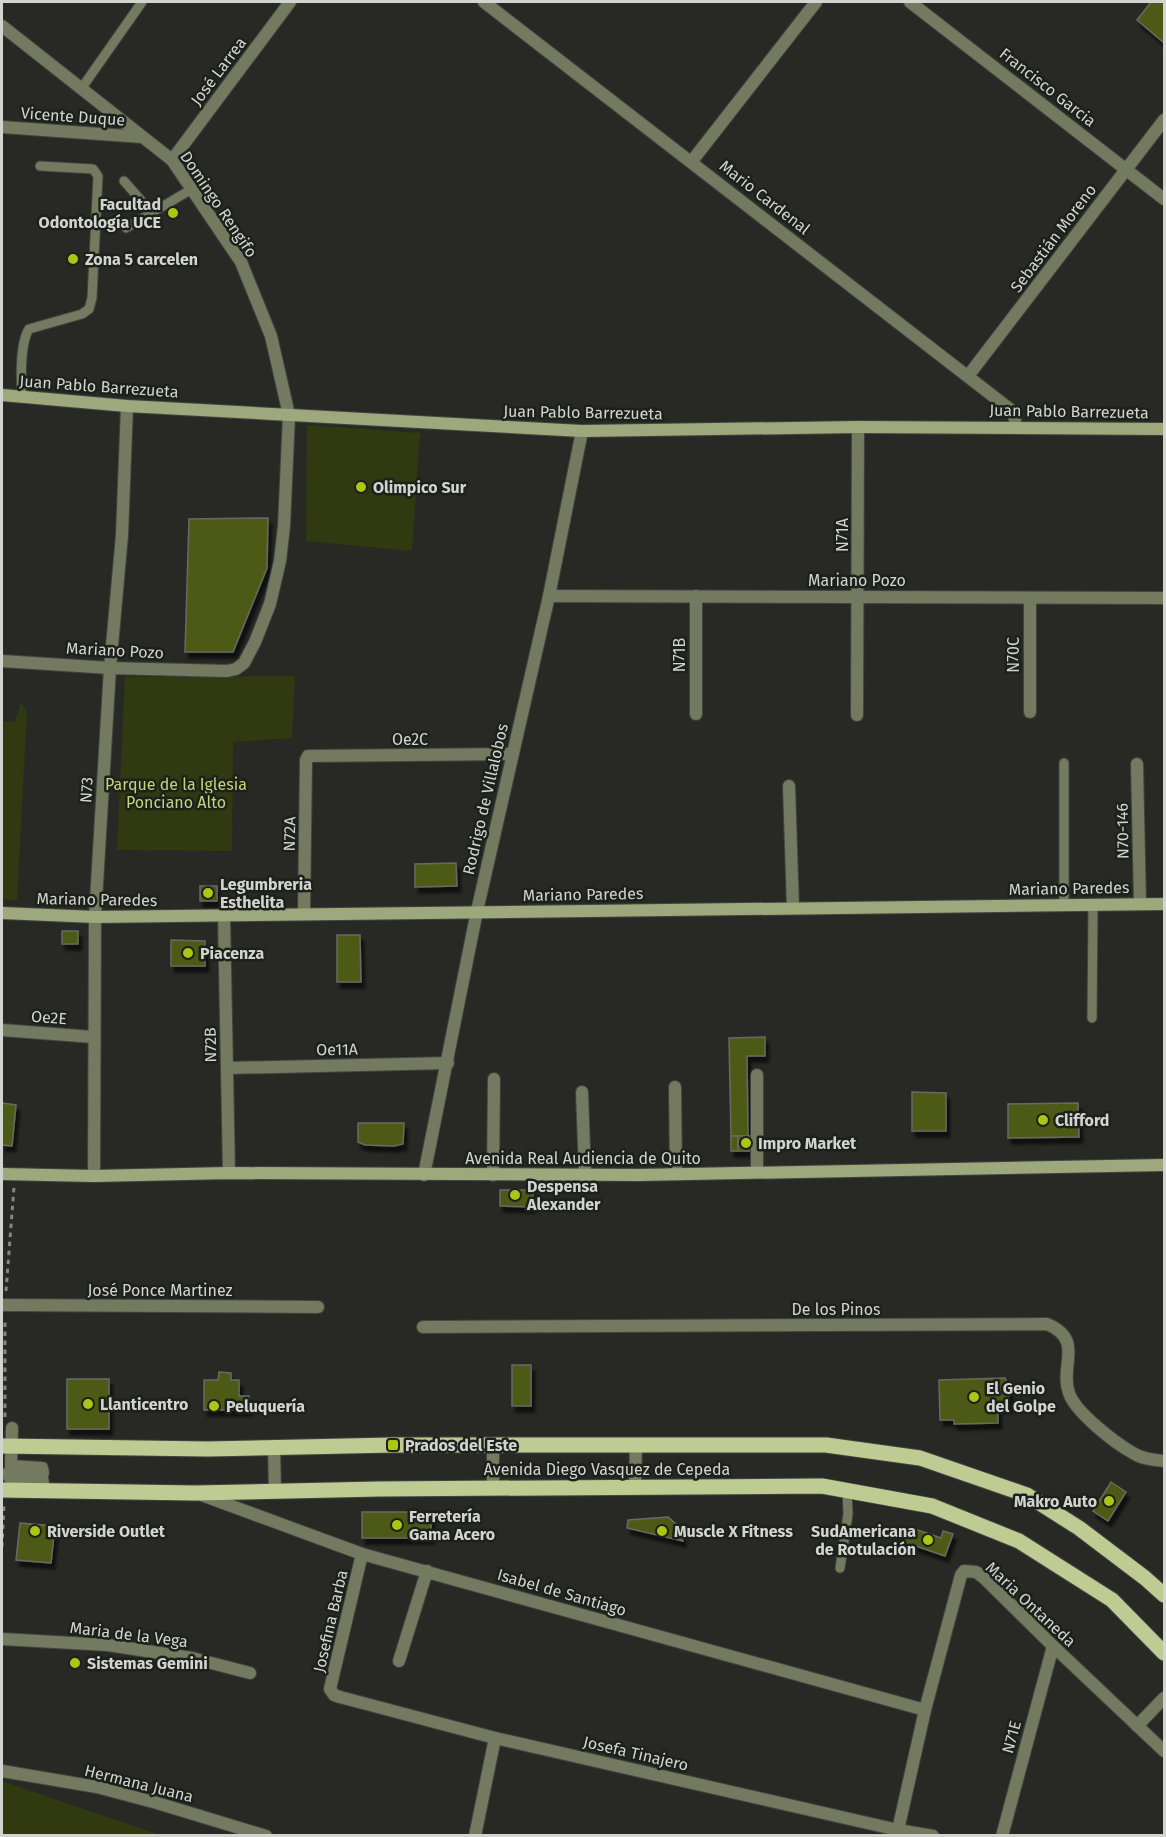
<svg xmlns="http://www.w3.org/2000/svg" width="1166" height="1837" viewBox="0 0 1166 1837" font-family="'Fira Sans',sans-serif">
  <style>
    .green { fill: #313911 }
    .building { fill: #4e5a19; stroke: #686964; stroke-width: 1.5; filter: url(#shadow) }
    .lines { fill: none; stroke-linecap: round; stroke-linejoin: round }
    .lane-casing { stroke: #434440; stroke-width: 11 }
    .street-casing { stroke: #434440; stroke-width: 14 }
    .secondary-casing { stroke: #434440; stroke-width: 14 }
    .primary-casing { stroke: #434440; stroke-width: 17 }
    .path { stroke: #858682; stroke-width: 3; stroke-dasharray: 4.5 4.5; stroke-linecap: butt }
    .lane { stroke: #737a5f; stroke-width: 9 }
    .street { stroke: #737a5f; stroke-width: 12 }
    .secondary { stroke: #9da87d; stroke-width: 12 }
    .primary { stroke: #becc94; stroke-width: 15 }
    .poi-dot { fill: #abc615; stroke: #1e201b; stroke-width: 2 }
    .labels { text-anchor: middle; stroke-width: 5; stroke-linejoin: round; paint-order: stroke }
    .street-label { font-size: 16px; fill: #d3d4d0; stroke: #1e201b }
    .poi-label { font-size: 16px; font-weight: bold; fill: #d3d4d0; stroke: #1e201b; text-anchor: start }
    .park-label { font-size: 16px; fill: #c1d579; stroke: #1e201b }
  </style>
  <defs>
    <filter id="shadow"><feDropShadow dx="3.5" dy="6" stdDeviation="1.5" flood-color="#0009"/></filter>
  </defs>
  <rect width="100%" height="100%" fill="#282925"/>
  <g class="green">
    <polygon points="307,425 420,433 412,551 306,541"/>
    <polygon points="295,676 292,738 233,742 232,851 117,850 125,677"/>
    <polygon points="21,703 27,711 17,900 2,899 2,721 15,722"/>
    <polygon points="2,1781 160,1835 2,1835"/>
  </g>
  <g class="building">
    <polygon points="1151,2 1164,2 1164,43 1137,20"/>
    <polygon points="268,518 267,568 233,652 185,652 189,519"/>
    <polygon points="456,863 457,886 415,887 415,864"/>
    <rect x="200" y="886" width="17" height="15"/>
    <rect x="62" y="931" width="16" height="13"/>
    <polygon points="337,935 360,935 361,982 337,982"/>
    <polygon points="171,940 205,941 205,966 171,966"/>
    <polygon points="765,1037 765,1056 747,1056 748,1136 731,1136 729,1038"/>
    <polygon points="912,1092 946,1093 946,1131 912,1131"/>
    <polygon points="2,1103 16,1105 12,1146 2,1145"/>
    <polygon points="1078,1103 1079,1137 1008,1138 1008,1104"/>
    <polygon points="358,1123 404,1123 403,1144 394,1146 365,1145 358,1142"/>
    <rect x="731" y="1136" width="7" height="15"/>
    <rect x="738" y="1136" width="16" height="15"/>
    <polygon points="500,1190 533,1190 533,1207 500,1206"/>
    <rect x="512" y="1365" width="19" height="41"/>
    <polygon points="219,1372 231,1373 231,1380 239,1380 239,1396 249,1396 249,1410 204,1410 204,1380 218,1380"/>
    <polygon points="1005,1378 1009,1386 1009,1407 998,1407 998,1423 954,1424 954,1420 940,1420 939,1380"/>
    <rect x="67" y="1379" width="42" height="50"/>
    <polygon points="1111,1482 1126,1492 1108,1521 1093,1511"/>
    <rect x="362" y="1512" width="69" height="26"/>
    <polygon points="668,1517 681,1528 683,1541 627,1528 628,1520"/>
    <polygon points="20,1523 55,1526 51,1563 16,1560"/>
    <polygon points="909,1527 941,1538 943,1531 953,1534 945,1556 904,1542"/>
  </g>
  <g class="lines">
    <g class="lane-casing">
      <g id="lane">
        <polyline points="81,89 142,2"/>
        <polyline points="124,181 152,213"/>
        <polyline points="126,228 192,189"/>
        <path d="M22,396C21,380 20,343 29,329L82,314L89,309L92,298L98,176L93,169L40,166"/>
        <polyline points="1064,905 1064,763"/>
        <polyline points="1092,1018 1093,905"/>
        <polyline points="840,1568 848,1514 847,1490"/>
      </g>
    </g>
    <g class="street-casing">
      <g id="street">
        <polyline points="484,2 1011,410 1015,419 1015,427"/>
        <polyline points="910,2 1164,199"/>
        <polyline points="2,26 172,160 241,262 271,336 289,415 284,526 280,561 270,604 255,642 244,663 236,669 227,671 110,668 2,661"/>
        <polyline points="2,127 142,137"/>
        <polyline points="172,160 290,2"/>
        <polyline points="692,161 816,2"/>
        <polyline points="968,376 1164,120"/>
        <polyline points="549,596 1164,598"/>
        <polyline points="1030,598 1030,712"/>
        <polyline points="696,714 696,596"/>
        <polyline points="857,715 858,427"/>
        <polyline points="1137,764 1140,904"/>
        <polyline points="789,786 793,908"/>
        <polyline points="304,914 306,760 308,756 512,754"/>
        <polyline points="224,916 229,1173"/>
        <polyline points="2,1030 93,1037"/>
        <polyline points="227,1068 448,1063"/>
        <polyline points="757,1075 757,1172"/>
        <polyline points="675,1087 676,1174"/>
        <polyline points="582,1092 585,1175"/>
        <polyline points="424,1175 477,911 549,596 582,431"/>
        <polyline points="493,1175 494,1079"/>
        <polyline points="94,1176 95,917 110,668 122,535 127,406"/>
        <polyline points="2,1305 318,1307"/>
        <path d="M423,1327L1047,1324C1085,1340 1059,1366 1069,1393C1075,1412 1115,1443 1133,1453C1142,1459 1154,1460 1164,1461"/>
        <polyline points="12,1428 11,1466 42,1468 43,1473 8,1473 9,1477 42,1478 43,1483 18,1483"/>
        <polyline points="274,1447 275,1491"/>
        <polyline points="635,1487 636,1444"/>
        <polyline points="493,1488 493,1444"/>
        <polyline points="199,1494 362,1554 925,1710"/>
        <polyline points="362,1554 330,1689 334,1695 340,1697 495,1738 898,1830 933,1836"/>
        <polyline points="2,1639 108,1645 192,1658 250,1673"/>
        <polyline points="399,1661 427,1571"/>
        <polyline points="1137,1726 1164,1698"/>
        <polyline points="2,1771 97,1787 157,1803 266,1836"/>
        <polyline points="898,1830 925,1710 961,1575 964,1571 976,1572 983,1577 1053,1646 1164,1751"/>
        <polyline points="475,1836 495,1738"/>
        <polyline points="1002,1836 1053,1646"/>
      </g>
    </g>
    <g class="secondary-casing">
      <g id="secondary">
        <polyline points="2,395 127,406 582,431 858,427 1164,429"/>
        <polyline points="2,913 95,917 1164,904"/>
        <polyline points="2,1174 94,1176 229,1173 639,1175 1164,1165"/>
      </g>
    </g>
    <g class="primary-casing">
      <g id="primary">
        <polyline points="2,1446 208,1449 393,1445 826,1445 920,1458 1027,1495 1079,1528 1145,1578 1164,1595"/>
        <polyline points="2,1490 195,1493 379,1489 822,1486 932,1506 1019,1541 1112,1600 1164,1653"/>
      </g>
    </g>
    <g class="path">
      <polyline points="6,1291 14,1187"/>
      <polyline points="5,1417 5,1319"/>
      <polyline points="2,1547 4,1504"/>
    </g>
    <use href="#lane" class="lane"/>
    <use href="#street" class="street"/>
    <use href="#secondary" class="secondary"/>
    <use href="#primary" class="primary"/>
  </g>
  <g class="poi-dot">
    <circle cx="173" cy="213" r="6"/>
    <circle cx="73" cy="259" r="6"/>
    <circle cx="361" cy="487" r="6"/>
    <circle cx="208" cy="893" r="6"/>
    <circle cx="188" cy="953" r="6"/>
    <circle cx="1043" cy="1120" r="6"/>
    <circle cx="746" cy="1143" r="6"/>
    <circle cx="515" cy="1195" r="6"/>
    <circle cx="974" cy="1397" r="6"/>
    <circle cx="88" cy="1404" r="6"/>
    <circle cx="214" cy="1406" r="6"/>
    <rect x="387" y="1439" width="12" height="12" rx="3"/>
    <circle cx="1109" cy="1501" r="6"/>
    <circle cx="397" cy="1525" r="6"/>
    <circle cx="35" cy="1531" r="6"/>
    <circle cx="662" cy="1531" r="6"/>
    <circle cx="928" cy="1540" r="6"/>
    <circle cx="75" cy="1663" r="6"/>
  </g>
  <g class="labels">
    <g class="street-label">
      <text transform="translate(218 71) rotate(-53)" y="6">José Larrea</text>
      <text transform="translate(1048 87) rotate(38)" y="6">Francisco Garcia</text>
      <text transform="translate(73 116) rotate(4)" y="6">Vicente Duque</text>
      <text transform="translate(765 197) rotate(38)" y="6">Mario Cardenal</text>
      <text transform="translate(219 204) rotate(56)" y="6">Domingo Rengifo</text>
      <text transform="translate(1053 238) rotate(-53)" y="6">Sebastián Moreno</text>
      <text transform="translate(99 386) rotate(4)" y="6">Juan Pablo Barrezueta</text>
      <text transform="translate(1069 411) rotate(1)" y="6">Juan Pablo Barrezueta</text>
      <text transform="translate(583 412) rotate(1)" y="6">Juan Pablo Barrezueta</text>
      <text transform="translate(842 535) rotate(-90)" y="6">N71A</text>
      <text x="857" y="586">Mariano Pozo</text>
      <text transform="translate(115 650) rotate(3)" y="6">Mariano Pozo</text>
      <text transform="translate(679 655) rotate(-90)" y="6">N71B</text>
      <text transform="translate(1013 655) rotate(-90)" y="6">N70C</text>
      <text x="410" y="745">Oe2C</text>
      <text transform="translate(86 790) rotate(-87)" y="6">N73</text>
      <text transform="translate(485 799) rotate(-77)" y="6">Rodrigo de Villalobos</text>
      <text transform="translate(1122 831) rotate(-91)" y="6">N70-146</text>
      <text transform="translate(289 834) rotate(-89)" y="6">N72A</text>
      <text transform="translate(1069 888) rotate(-1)" y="6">Mariano Paredes</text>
      <text transform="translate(583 894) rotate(-1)" y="6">Mariano Paredes</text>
      <text transform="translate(97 899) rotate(1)" y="6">Mariano Paredes</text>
      <text transform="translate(49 1017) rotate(4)" y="6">Oe2E</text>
      <text transform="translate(210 1045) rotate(-91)" y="6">N72B</text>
      <text transform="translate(337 1049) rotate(-1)" y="6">Oe11A</text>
      <text x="583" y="1164">Avenida Real Audiencia de Quito</text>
      <text x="160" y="1296">José Ponce Martinez</text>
      <text x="836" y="1315">De los Pinos</text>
      <text x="607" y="1475">Avenida Diego Vasquez de Cepeda</text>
      <text transform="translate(562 1592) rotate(16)" y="6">Isabel de Santiago</text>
      <text transform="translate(1031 1604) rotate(43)" y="6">Maria Ontaneda</text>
      <text transform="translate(330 1621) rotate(-77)" y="6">Josefina Barba</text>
      <text transform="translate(129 1634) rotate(7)" y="6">Maria de la Vega</text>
      <text transform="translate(1011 1737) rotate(-75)" y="6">N71E</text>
      <text transform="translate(636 1753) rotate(13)" y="6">Josefa Tinajero</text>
      <text transform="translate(139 1783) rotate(14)" y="6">Hermana Juana</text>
    </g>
    <g class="poi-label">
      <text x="161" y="210" text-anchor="end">Facultad<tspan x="161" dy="18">Odontología UCE</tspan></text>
      <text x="85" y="265">Zona 5 carcelen</text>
      <text x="373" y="493">Olimpico Sur</text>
      <text x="220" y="890">Legumbreria<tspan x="220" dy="18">Esthelita</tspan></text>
      <text x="200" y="959">Piacenza</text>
      <text x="1055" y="1126">Clifford</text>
      <text x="758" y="1149">Impro Market</text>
      <text x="527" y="1192">Despensa<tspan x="527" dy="18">Alexander</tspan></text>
      <text x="986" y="1394">El Genio<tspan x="986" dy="18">del Golpe</tspan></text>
      <text x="100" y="1410">Llanticentro</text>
      <text x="226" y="1412">Peluquería</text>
      <text x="405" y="1451">Prados del Este</text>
      <text x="1097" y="1507" text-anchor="end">Makro Auto</text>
      <text x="409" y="1522">Ferretería<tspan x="409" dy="18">Gama Acero</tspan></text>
      <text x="47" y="1537">Riverside Outlet</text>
      <text x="674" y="1537">Muscle X Fitness</text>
      <text x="916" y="1537" text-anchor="end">SudAmericana<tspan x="916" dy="18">de Rotulación</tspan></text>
      <text x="87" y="1669">Sistemas Gemini</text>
    </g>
    <g class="park-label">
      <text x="176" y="790">Parque de la Iglesia<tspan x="176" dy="18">Ponciano Alto</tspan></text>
    </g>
  </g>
  <rect width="1166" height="1837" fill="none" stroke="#d3d4d0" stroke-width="6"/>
</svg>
